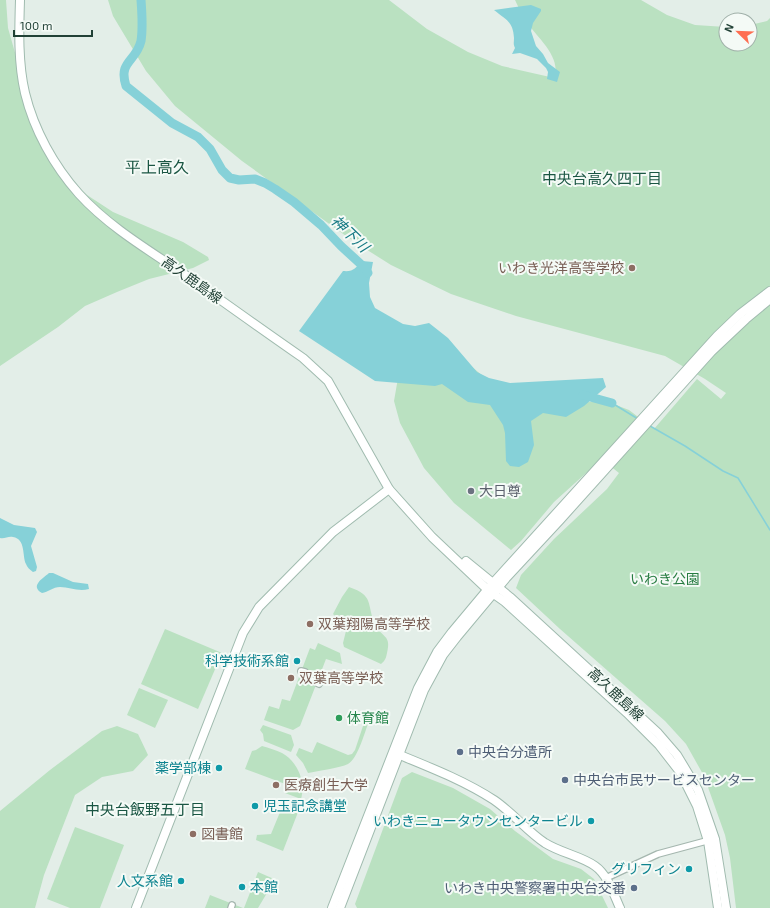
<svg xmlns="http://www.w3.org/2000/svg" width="770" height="908" viewBox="0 0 770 908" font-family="'Exo 2','Noto Sans JP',sans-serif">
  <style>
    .green { fill: #bae1c1 }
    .water { fill: #86d1d8 }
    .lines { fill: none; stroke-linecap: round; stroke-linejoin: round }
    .stream { stroke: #86d1d8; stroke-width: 1.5 }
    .river { stroke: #86d1d8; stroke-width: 9 }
    .street-casing { stroke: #a5b7af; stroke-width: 8 }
    .secondary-casing { stroke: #a0bbaf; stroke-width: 10 }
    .street { stroke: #fff; stroke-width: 5.5 }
    .secondary { stroke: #fff; stroke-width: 8 }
    .education-dot { fill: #8d6e63; stroke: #f4faf6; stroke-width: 1.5 }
    .worship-dot { fill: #6b7280; stroke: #f4faf6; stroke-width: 1.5 }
    .culture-dot { fill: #0f9aa8; stroke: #f4faf6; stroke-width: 1.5 }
    .leisure-dot { fill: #2e9e5b; stroke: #f4faf6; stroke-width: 1.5 }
    .service-dot { fill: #5c6f8a; stroke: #f4faf6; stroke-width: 1.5 }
    .labels { text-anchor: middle; stroke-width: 4; stroke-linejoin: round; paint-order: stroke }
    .education-label { font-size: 14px; fill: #785e54; stroke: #f4faf6; text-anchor: start }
    .street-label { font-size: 14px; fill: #214136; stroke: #f4faf6 }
    .worship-label { font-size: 14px; fill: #5b616d; stroke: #f4faf6; text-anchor: start }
    .park-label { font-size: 14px; fill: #277c41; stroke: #f4faf6 }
    .culture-label { font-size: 14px; fill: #0d838f; stroke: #f4faf6; text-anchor: end }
    .leisure-label { font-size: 14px; fill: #27864d; stroke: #f4faf6; text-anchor: start }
    .service-label { font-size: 14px; fill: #4e5e75; stroke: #f4faf6; text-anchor: start }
    .neighbourhood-label { font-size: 15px; fill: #1a5643; stroke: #f4faf6 }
    .water-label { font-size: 15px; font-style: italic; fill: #157983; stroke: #f4faf6 }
    .quarter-label { font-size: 16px; fill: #1a5643; stroke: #f4faf6 }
  </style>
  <rect width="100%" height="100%" fill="#e3eee8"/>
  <g class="green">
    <polygon points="0,0 6,0 8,28 25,88 39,129 67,176 87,195 113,212 183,242 208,257 209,260 193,268 149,279 117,292 85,306 58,327 0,366"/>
    <path d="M108,0H389L427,29L468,52L502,66L550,77L555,75C560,55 535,35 525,20C521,14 518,6 515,0H641L667,15L695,25L726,27V44H750V25L767,21L770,18V908H736L730,858L725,835L704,776L686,744L665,721L560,629L516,588L521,575L554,539L607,489L619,473L604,461L596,464L554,502L521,541L511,550L454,503L424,468L400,423L394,401L398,378L464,360L498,389L585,402H608L629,410L654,429L697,379L721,399L726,393L705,379L665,356L516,316L451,294L391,265L353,241L242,161L175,106L146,71L113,16Z"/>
    <path d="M349,587C375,596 366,604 375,624C381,638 392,634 387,653C386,658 385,661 381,664L344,647L343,643L348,623L337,618L333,614L342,597Z"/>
    <polygon points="165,629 222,653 198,709 141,684"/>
    <polygon points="318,643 340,653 342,664 326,659 300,726 293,730 264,720 269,706 279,709 282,699 290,701 310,648 315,650"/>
    <polygon points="139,688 168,700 155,728 127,715"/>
    <path d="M364,723L368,724C364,734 358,758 348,764C340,768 318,771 308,773L303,763L296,755L299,748L312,753L317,742L348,755L352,754L355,750Z"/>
    <polygon points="263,725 291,735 294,745 291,752 264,741 263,734 260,730"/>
    <polygon points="117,726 138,734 148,755 133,771 102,777 75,795 44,875 35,908 0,908 0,811 50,770 102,731"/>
    <path d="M262,746C269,748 276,750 282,753C298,762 306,782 301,799L285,793L288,785L245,769L252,751L256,750Z"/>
    <polygon points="412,772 453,788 490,809 515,831 553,859 581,869 594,879 608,908 357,908 355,904 402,778"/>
    <polygon points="287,799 299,804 300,807 283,851 256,840 257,835 271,834 285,800"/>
    <polygon points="75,827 124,845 100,908 70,908 47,899"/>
    <polygon points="258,872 274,879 270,888 258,908 244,908"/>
    <polygon points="210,895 243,908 205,908"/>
  </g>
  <g class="water">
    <path d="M531,5L541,9V11L533,23L531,31L536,46L543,54L548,63L560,72L557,82L547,79L548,72L546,68L537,59L520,53L512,54L515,48C513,44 514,42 514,38C513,21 506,20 494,10Z"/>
    <path d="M362,261L373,262L369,283L370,297L375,308L403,324L415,326L429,323L448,338L477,372L489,378L510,383L603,378L606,387L584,406L566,417L543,413L531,421L534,445L528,462L519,467L510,466L506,461L505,433L503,425L490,405L468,402L442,384L435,386L375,381L299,331L343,271C354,272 355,268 362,261Z"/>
    <path d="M0,518L14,525L35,528L37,532L31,546L37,567L36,571L33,572C30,570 27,567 26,564C22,556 26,539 13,537C8,536 5,539 0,538Z"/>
    <path d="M49,573H53L73,582L88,584L89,589C78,592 70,587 60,587C53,587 48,592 42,593C30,586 42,579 49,573Z"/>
  </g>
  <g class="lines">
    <g class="stream">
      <polyline points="612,403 638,419"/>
      <polyline points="650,426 685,446 723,471 738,478 770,530"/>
    </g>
    <g class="river">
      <path d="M141,0C142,13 143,28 141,41C136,62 118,61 126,86L172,123L198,137L210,149L222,170L230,178L239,180L255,179L265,183L275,189L294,202L321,225L341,246L365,268L368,273"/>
      <polyline points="583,395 612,403"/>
    </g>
    <g class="street-casing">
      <g id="street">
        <polyline points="301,671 305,672 311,680 319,684"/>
        <polyline points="606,878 658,854 710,840"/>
        <polyline points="231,908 232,905"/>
      </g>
    </g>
    <g class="secondary-casing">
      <g id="secondary">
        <path d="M20,0C19,31 18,63 25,93C34,130 54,166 79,194C109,227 150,251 187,276C225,303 264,331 303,358L328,381L389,489L432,537L488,590L505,602L627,713L659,745L680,772L697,806L708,841L718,908"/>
        <polyline points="466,561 510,597 632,709 658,733 677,755 698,790 715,839 726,908"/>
        <path d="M395,753C429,767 463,780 494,800C513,813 527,831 545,843C561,853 581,856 595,866C608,875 614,895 620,908"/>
        <polyline points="136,908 243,633 259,607 333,532 389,489"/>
        <polyline points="332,908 418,688 437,652 452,632 493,583 717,336 740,314 770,291"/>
        <polyline points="340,908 424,690 443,655 457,637 507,577 560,520 712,351 746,319 770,299"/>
      </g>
    </g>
    <use href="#street" class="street"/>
    <use href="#secondary" class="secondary"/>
  </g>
  <g class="education-dot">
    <circle cx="632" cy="268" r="4"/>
    <circle cx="310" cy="624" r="4"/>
    <circle cx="291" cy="678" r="4"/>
    <circle cx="276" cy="785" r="4"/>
    <circle cx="193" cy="834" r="4"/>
  </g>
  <circle class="worship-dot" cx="471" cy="491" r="4"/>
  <g class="culture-dot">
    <circle cx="297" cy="661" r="4"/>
    <circle cx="219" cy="768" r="4"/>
    <circle cx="255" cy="806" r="4"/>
    <circle cx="591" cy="821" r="4"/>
    <circle cx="689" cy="869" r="4"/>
    <circle cx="181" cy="881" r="4"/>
    <circle cx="242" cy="887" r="4"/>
  </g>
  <circle class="leisure-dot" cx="339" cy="718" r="4"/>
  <g class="service-dot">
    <circle cx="460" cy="752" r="4"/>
    <circle cx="565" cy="780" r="4"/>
    <circle cx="634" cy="888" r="4"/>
  </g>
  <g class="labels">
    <g class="education-label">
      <text x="624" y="273" text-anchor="end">いわき光洋高等学校</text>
      <text x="318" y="629">双葉翔陽高等学校</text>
      <text x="299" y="683">双葉高等学校</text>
      <text x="284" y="790">医療創生大学</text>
      <text x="201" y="839">図書館</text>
    </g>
    <g class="street-label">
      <text transform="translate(192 280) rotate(35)" y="5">高久鹿島線</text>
      <text transform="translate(616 694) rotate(43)" y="5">高久鹿島線</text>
    </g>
    <g class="worship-label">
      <text x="479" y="496">大日尊</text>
    </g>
    <g class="park-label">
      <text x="665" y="584">いわき公園</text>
    </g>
    <g class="culture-label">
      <text x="289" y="666">科学技術系館</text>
      <text x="211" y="773">薬学部棟</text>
      <text x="263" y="811" text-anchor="start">児玉記念講堂</text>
      <text x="583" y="826">いわきニュータウンセンタービル</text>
      <text x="681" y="874">グリフィン</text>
      <text x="173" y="886">人文系館</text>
      <text x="250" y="892" text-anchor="start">本館</text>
    </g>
    <g class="leisure-label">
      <text x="347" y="723">体育館</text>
    </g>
    <g class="service-label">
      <text x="468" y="757">中央台分遣所</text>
      <text x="573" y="785">中央台市民サービスセンター</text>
      <text x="626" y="893" text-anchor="end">いわき中央警察署中央台交番</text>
    </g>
    <g class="neighbourhood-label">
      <text x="602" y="184">中央台高久四丁目</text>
      <text x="145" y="815">中央台飯野五丁目</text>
    </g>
    <g class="water-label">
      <text transform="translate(350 234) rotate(44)" y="5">神下川</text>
    </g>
    <g class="quarter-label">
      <text x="157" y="173">平上高久</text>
    </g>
  </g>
  <g transform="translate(738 32) rotate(293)"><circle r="19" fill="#f4faf6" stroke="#a0b0a9"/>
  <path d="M0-3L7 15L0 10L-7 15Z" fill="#fe6e51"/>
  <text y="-6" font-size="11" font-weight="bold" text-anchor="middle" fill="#214136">N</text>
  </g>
  <path d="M14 30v6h78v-6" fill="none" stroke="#214136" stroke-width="2"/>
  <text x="20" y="30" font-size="12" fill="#214136" stroke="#f4faf6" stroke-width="3" paint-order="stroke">100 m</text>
</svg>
